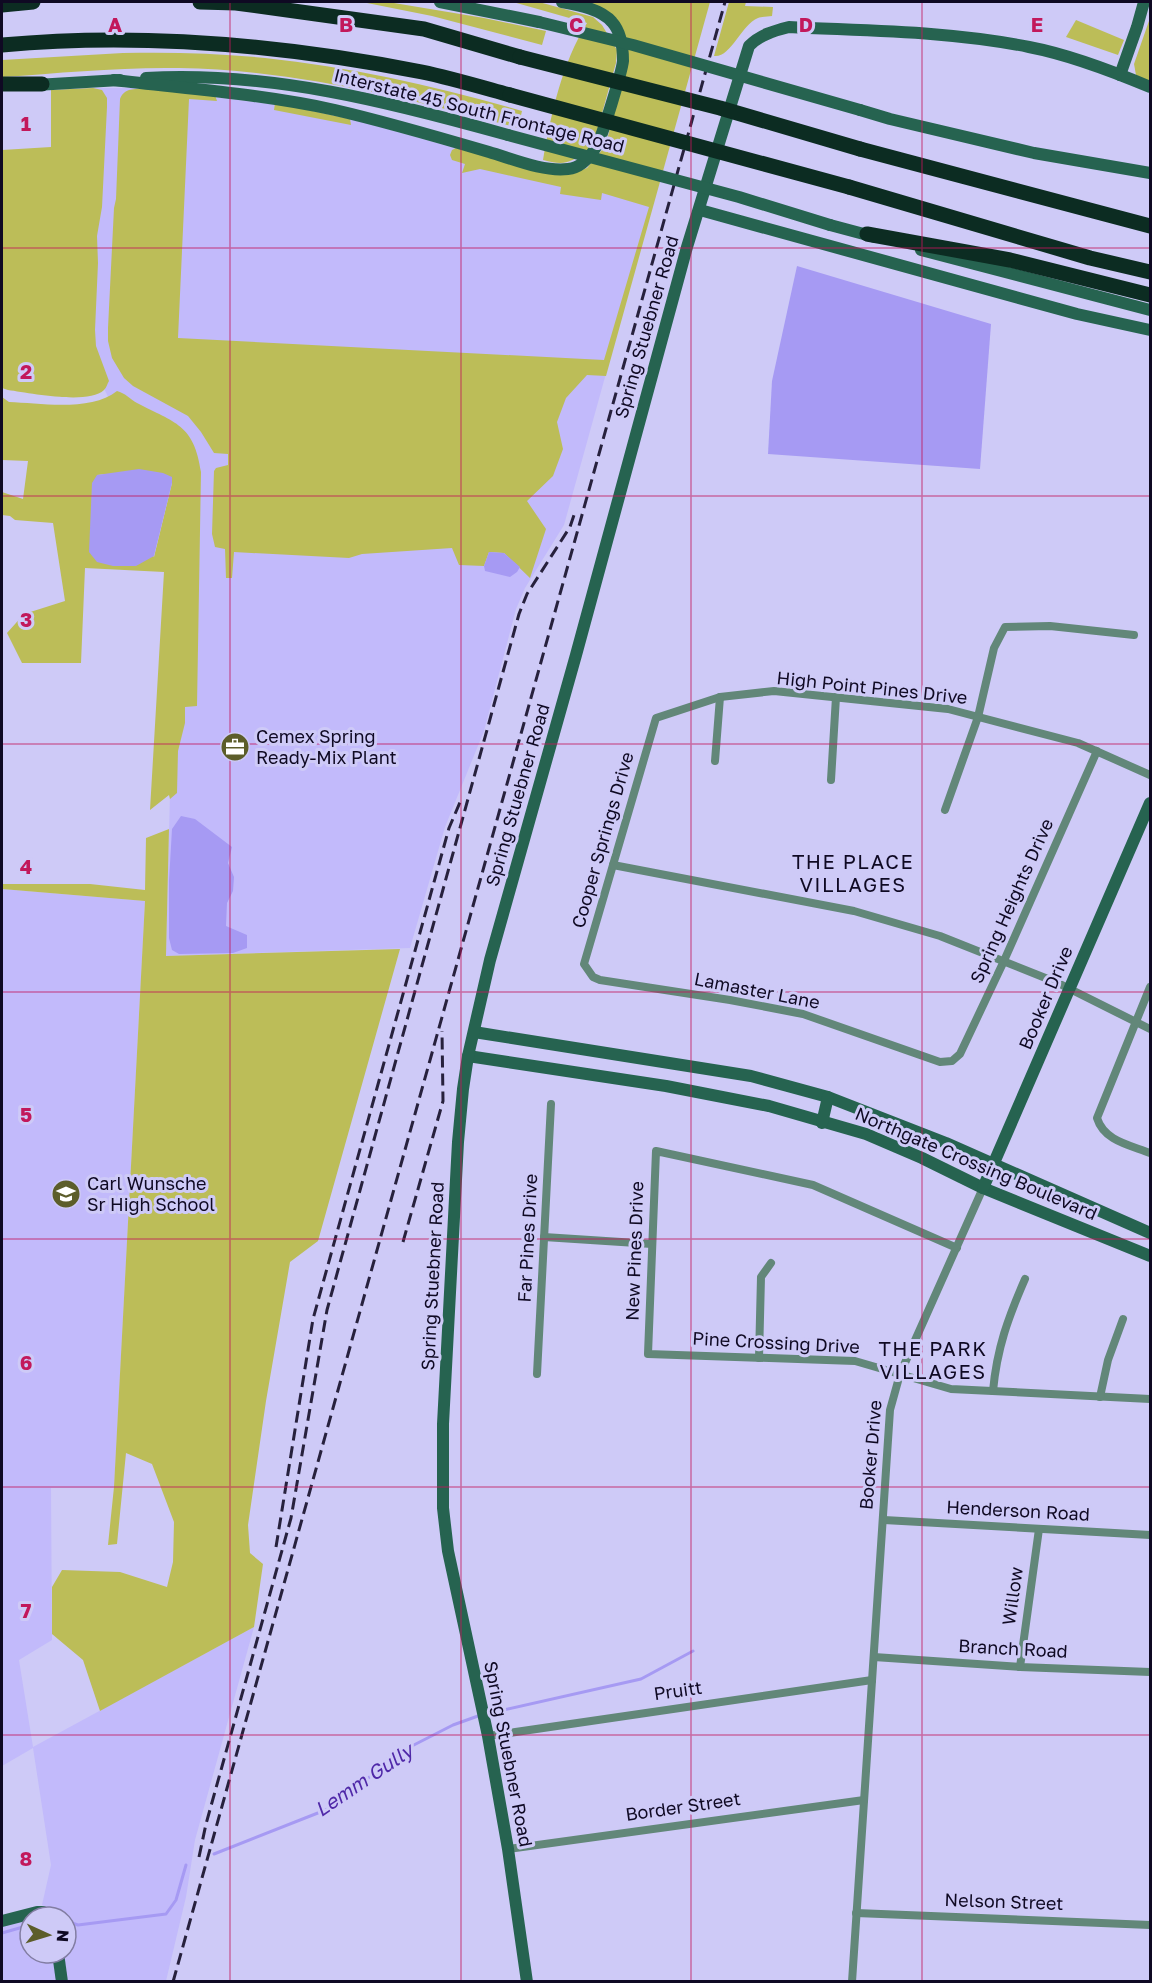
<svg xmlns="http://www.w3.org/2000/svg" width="1152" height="1983" viewBox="0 0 1152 1983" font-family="'Golos Text',sans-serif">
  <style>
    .built { fill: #c2bafb }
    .green { fill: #bcbd58; fill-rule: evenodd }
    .water { fill: #a69af3 }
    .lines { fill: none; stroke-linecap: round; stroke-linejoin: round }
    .stream { stroke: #a69af3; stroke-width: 3 }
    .street { stroke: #628779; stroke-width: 8 }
    .secondary { stroke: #266350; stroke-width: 12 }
    .highway { stroke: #0c2c22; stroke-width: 15 }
    .rail { stroke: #27213d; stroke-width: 3; stroke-dasharray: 12 6; stroke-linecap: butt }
    .secondary-bridge { stroke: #266350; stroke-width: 12 }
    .highway-bridge { stroke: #0c2c22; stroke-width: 15 }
    .grid { fill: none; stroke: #c2185b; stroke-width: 1.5; stroke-opacity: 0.55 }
    .labels { text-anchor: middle; stroke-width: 6; stroke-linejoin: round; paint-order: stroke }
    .street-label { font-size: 18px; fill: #0f0923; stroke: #cecaf7 }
    .poi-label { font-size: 18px; fill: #0f0923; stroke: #cecaf7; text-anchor: start }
    .neighbourhood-label { font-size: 20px; letter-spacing: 1.5px; fill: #0f0923; stroke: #cecaf7 }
    .water-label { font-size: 20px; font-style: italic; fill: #4f28a8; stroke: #cecaf7 }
    .grid-label { font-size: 20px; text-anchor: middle; font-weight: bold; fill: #c2185b; stroke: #cecaf7; stroke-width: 6; stroke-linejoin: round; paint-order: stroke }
  </style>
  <rect width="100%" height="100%" fill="#cecaf7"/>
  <g class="built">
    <polygon points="93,88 141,88 320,110 653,204 564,525 525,588 516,609 484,731 445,827 410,948 166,956 170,794 187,455 115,411 89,358 51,150 51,90"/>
    <polygon points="2,889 145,901 114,1488 51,1488 52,1640 19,1660 33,1747 254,1627 195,1840 186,1897 166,1981 66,1981 62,1953 66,1953 66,1917 55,1917 52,1909 42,1905 51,1865 33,1748 2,1766"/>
    <polygon points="30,1918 30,1953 54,1953 58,1981 2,1982 2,1925"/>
  </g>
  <g class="green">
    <polygon points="362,2 388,2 484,18 546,31 542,45 432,16"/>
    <path d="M513,2H539L593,17L602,25L617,50L616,63L594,142C592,148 589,149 584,153C568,164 563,165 543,160C551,114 562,63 587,23Z"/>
    <path d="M577,2H710L606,376L587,375L566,398L557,422L563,449L553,476L527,501L546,529L530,578L504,553L489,552L484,566L459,565L452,548L362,554L349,558L234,552L232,578H226L225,549L215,547L212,534L214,471L216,468L228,465V454L214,453L201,432L188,416L133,386L124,378L112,358L108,341V328L114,208L116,199L120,99C122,94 124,92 129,90C143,85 198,93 215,95L217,101L189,99L178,338L604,360L649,207L602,193L601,200L560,194L561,187L480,169L462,173L465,164L452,160L450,155L452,150L456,148L573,173L587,168L602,150L608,136L626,66L621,31Z"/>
    <path d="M729,2H746L745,6L773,7L772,16C768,17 762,16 758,18C741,25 731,58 714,56Z"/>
    <polygon points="1150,18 1150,83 1136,75 1134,64"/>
    <polygon points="1076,20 1124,40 1118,55 1066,37"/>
    <path d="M123,53C170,52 218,53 265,58C352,67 438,87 522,111L518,128C407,98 295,70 179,68C120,67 60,73 2,77V60Z"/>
    <path d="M93,88L102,90L107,98V107L102,207L97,236L98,263L95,330L96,346L109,381C107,384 107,387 104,390C88,405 30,393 8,390L2,388V150L51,147V90Z"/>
    <polygon points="275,103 350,119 351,125 274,110"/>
    <path d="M117,391C125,393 130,399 137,403C175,423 194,424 201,472L197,706L185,707V723L178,751L177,793L170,799L169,795L150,810L164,572L85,568L81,663H22L7,633L24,614L65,601L53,523L15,520L10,516L2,515V492L23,499L28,461L2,460V397L9,402C40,403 91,412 117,391ZM107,474L172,477V483L154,557L97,475Z"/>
    <polygon points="169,829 166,956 400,949 318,1241 290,1262 266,1401 248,1525 250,1553 263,1564 254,1627 100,1711 83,1660 52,1634 52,1587 62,1570 120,1572 167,1587 173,1562 174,1522 152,1464 126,1453 117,1544 108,1545 114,1487 145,901 2,889 2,884 90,884 145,890 146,838"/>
  </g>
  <g class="water">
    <polygon points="797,266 991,324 980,469 768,454 772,381"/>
    <polygon points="139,469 163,473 172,477 172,483 154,556 136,566 113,566 97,562 89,552 92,483 97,475"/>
    <polygon points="489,552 504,553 520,567 517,572 510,577 485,571 484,566"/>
    <polygon points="181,816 195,819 232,847 228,863 234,877 233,891 227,903 226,926 247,935 247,948 233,953 179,954 172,950 169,938 169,881 172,829"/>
  </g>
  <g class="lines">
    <g class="stream">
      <polyline points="490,1713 641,1679 693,1651"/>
      <polyline points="214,1854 328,1809 406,1749 453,1725 478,1716"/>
      <polyline points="66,1921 78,1925 166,1914 176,1900 186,1865"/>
      <polyline points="2,1933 30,1925"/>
    </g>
    <g class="street">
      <polyline points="1097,751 1003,963 960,1054 952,1061 940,1062 803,1014 730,1000 600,980 593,977 584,964 656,718 720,697 774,691 948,709 1078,743 1150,775"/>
      <polyline points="715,761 720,697"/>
      <polyline points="831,780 836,697"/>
      <polyline points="945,810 978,717 994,648 1005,627 1050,626 1134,635"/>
      <polyline points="613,865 854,911 940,936 1058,983 1150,1029"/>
      <path d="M1150,987L1097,1118C1104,1141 1130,1145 1150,1153"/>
      <polyline points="544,1237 652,1244"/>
      <polyline points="957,1248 813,1185 656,1151 648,1354 855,1361 951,1389 1150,1399"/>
      <polyline points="759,1358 761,1277 771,1263"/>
      <polyline points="537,1374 551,1104"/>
      <path d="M993,1391C997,1348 1008,1318 1025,1279"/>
      <polyline points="1100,1397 1108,1360 1123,1319"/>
      <polyline points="884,1520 1150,1535"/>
      <polyline points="874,1657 1020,1667 1150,1672"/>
      <polyline points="1020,1667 1039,1529"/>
      <polyline points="488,1736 872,1680"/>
      <polyline points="508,1849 864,1800"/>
      <polyline points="856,1913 1150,1925"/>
      <polyline points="852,1982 890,1410 900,1374 983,1188"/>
    </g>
    <g class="secondary">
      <polyline points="440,2 539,22"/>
      <polyline points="1120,75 1137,27 1144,2"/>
      <path d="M146,78C270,71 390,102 508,135"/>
      <path d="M114,80C188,89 262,94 335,110C387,122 438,137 489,152C513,159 543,172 568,169C580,168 590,157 596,147C602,138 622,71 623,61C623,47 621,32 612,22C601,9 578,5 562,2"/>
      <polyline points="36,85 120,80"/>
      <polyline points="860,110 890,119 1034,153 1150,173"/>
      <polyline points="700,210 1077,314 1150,330"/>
      <polyline points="830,225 875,237"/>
      <polyline points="921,250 1150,310"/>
      <polyline points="474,1032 751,1076 828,1097 946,1143 1150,1233"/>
      <polyline points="468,1056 666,1086 769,1106 866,1134 922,1158 983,1188 1150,1256"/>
      <polyline points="822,1123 828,1097"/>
      <polyline points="983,1188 1150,803"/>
      <polyline points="2,1921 37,1912 43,1912 50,1917"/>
      <polyline points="58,1953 62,1982"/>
      <path d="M527,1982L508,1849L488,1736L448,1551L443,1508V1424L458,1142L463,1089L468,1056L490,960L576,655L687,247L749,46C760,35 773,31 789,27C869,31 950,31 1029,47C1071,55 1112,71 1150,87"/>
    </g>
    <g class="highway">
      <polyline points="200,2 236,3 424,29 520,57"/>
      <polyline points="2,5 33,2"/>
      <path d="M2,45C141,32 284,45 422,72C451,78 481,87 510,95"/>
      <polyline points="2,84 42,84"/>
      <polyline points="860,149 1150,226"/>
      <polyline points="849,187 1090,258 1150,272"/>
      <polyline points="867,234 1010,260 1150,295"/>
    </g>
    <g class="rail">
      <polyline points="403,1242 443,1101 442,1031"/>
      <polyline points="276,1547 313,1319 449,828 461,800"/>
      <polyline points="199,1857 206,1824 291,1518 327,1310 519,614 527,594 570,527 574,515"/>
      <polyline points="173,1982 725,2"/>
    </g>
    <g class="secondary-bridge">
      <polyline points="539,22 633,45 860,110"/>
      <polyline points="508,135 739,197 830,225"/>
    </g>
    <g class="highway-bridge">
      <polyline points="520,57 720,108 860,149"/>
      <polyline points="510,95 849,187"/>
    </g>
  </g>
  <path class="grid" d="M230,2V1982M461,2V1982M691,2V1982M922,2V1982M2,248H1150M2,496H1150M2,744H1150M2,992H1150M2,1239H1150M2,1487H1150M2,1735H1150"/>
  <defs>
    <g id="office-disc" transform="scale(1.5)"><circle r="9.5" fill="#5c5d2a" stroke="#cecaf7"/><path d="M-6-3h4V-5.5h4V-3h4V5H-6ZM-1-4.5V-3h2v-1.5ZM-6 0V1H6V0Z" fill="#fff"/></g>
    <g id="school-disc" transform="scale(1.5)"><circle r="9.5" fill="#5c5d2a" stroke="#cecaf7"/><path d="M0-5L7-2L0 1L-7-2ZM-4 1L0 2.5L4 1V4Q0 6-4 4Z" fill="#fff"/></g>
  </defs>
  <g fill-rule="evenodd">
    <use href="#office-disc" x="235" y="747"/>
    <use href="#school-disc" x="66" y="1194"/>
  </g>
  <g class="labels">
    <g class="street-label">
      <text transform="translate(479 111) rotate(14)" y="6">Interstate 45 South Frontage Road</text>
      <text transform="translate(647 327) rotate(-74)" y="6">Spring Stuebner Road</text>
      <text transform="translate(872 688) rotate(6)" y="6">High Point Pines Drive</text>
      <text transform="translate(518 795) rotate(-74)" y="6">Spring Stuebner Road</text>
      <text transform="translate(603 840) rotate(-74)" y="6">Cooper Springs Drive</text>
      <text transform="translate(1012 901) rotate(-66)" y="6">Spring Heights Drive</text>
      <text transform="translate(757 991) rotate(11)" y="6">Lamaster Lane</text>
      <text transform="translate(1046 998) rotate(-67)" y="6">Booker Drive</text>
      <text transform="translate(976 1164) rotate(23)" y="6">Northgate Crossing Boulevard</text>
      <text transform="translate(528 1238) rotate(-87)" y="6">Far Pines Drive</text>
      <text transform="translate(635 1251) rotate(-88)" y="6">New Pines Drive</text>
      <text transform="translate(433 1276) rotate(-87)" y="6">Spring Stuebner Road</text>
      <text transform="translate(776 1343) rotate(3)" y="6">Pine Crossing Drive</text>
      <text transform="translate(871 1455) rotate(-85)" y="6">Booker Drive</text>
      <text transform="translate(1018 1511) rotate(3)" y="6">Henderson Road</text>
      <text transform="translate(1013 1596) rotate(-82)" y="6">Willow</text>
      <text transform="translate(1013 1649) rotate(3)" y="6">Branch Road</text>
      <text transform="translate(678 1691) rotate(-8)" y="6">Pruitt</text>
      <text transform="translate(508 1754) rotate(79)" y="6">Spring Stuebner Road</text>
      <text transform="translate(683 1807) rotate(-8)" y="6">Border Street</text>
      <text transform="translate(1004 1902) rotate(2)" y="6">Nelson Street</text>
    </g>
    <g class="poi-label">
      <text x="256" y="743">Cemex Spring<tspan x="256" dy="21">Ready-Mix Plant</tspan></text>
      <text x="87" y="1190">Carl Wunsche<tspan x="87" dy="21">Sr High School</tspan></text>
    </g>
    <g class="neighbourhood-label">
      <text x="853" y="869">THE PLACE<tspan x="853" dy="23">VILLAGES</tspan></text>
      <text x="933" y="1356">THE PARK<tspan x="933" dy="23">VILLAGES</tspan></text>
    </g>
    <g class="water-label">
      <text transform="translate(364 1780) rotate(-34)" y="7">Lemm Gully</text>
    </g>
  </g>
  <g class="grid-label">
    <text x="115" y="32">A</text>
    <text x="346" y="32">B</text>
    <text x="576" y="32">C</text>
    <text x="806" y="32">D</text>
    <text x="1037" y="32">E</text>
    <text x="26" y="131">1</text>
    <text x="26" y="379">2</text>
    <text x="26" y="627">3</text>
    <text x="26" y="874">4</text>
    <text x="26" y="1122">5</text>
    <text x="26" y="1370">6</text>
    <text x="26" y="1618">7</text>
    <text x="26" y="1866">8</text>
  </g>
  <rect width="1152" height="1983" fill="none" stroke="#0f0923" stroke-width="6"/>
  <g transform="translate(48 1935) rotate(94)"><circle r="28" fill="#cecaf7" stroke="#827da2" stroke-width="1.5"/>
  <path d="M0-4.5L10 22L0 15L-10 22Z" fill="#5c5d2a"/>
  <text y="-9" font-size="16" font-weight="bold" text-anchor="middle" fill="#0f0923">N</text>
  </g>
</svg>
